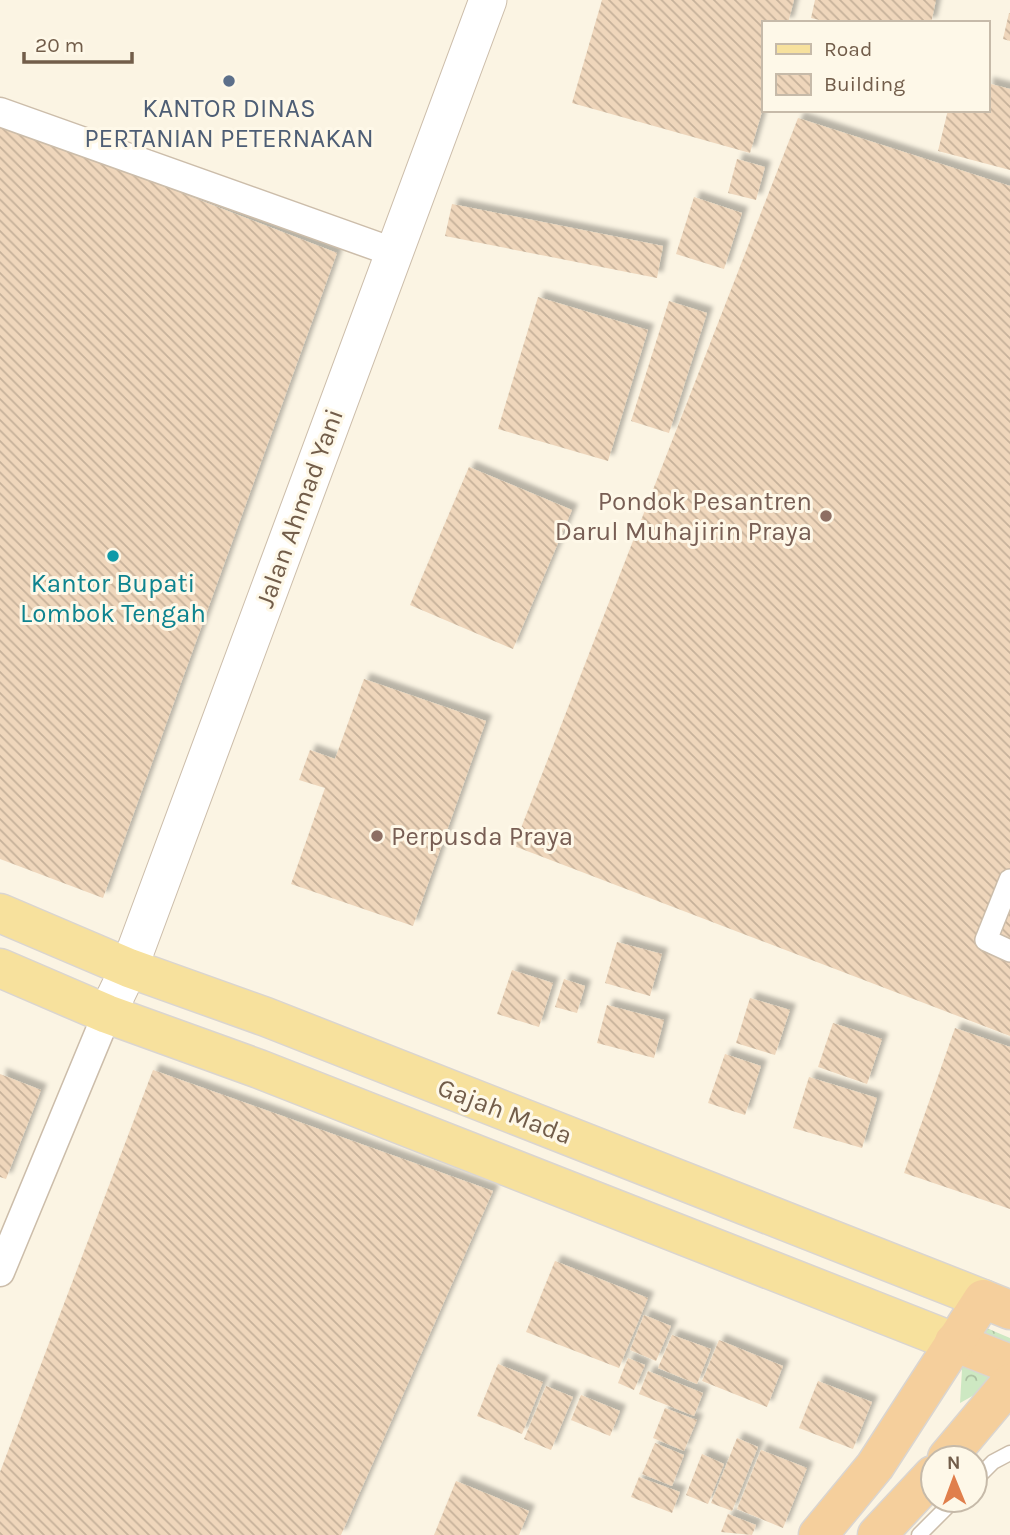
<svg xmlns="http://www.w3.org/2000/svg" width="1010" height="1535" viewBox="0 0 1010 1535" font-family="Karla,sans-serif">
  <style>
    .park { fill: url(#park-crowns) }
    .building { fill: url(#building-back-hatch); filter: url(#shadow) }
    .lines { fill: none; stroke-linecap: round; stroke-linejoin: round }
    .service-casing { stroke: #ccbdaa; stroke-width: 17 }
    .pedestrian-casing { stroke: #ccbdaa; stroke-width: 24 }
    .minor-casing { stroke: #ccbdaa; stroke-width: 31 }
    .tertiary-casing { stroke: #ccbdaa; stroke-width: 39 }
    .primary-casing { stroke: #dad5d0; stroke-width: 41 }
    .trunk-casing { stroke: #dad5d0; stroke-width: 41 }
    .service { stroke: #fff; stroke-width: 14 }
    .pedestrian { stroke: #fff; stroke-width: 21 }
    .minor { stroke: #fff; stroke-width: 28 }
    .tertiary { stroke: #fff; stroke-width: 37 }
    .primary { stroke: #f7e19d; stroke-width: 38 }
    .trunk { stroke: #f5cf9c; stroke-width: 38 }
    .service-dot { fill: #5c6f8a; stroke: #fef8e8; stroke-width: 2.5 }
    .education-dot { fill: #8d6e63; stroke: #fef8e8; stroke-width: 2.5 }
    .culture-dot { fill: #0f9aa8; stroke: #fef8e8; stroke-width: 2.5 }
    .labels { text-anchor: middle; stroke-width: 6; stroke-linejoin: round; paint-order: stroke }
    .service-label { font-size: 26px; fill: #4e5e75; stroke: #fef8e8 }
    .education-label { font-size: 26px; fill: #785e54; stroke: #fef8e8; text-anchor: end }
    .street-label { font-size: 26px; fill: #725d4a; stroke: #fef8e8 }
    .culture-label { font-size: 26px; fill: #0d838f; stroke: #fef8e8 }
  </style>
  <defs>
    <pattern id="park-crowns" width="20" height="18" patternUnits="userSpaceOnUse" patternTransform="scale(1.75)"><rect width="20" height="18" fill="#cde8c2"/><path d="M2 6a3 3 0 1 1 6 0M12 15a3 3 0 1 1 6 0" fill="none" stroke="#abbfa0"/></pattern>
    <pattern id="building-back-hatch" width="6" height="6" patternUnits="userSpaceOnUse" patternTransform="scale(1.75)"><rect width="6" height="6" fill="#efd6bb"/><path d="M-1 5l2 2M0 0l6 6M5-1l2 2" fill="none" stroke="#c6b19a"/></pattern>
    <filter id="shadow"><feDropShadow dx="6" dy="-6" stdDeviation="2" flood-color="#0004"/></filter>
  </defs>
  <rect width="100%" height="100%" fill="#fbf4e3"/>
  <polygon class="park" points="965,1319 1010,1338 1010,1375 960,1403"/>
  <g class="building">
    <polygon points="602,0 794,0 788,23 763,23 763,108 750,153 572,103"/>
    <polygon points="815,0 936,0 931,23 832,23 811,18"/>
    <polygon points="1009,13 1010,13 1010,41 1003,39"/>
    <polygon points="987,83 1010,89 1010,170 938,151 948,110 987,110"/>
    <polygon points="798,118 1010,186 1010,1036 514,846"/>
    <polygon points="0,123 337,253 103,898 0,859"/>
    <polygon points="737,159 765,167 756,200 728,193"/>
    <polygon points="694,197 742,213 724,269 676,254"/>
    <polygon points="452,204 663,246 657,278 445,236"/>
    <polygon points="538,297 648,330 608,461 498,429"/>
    <polygon points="669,301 707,313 669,433 631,421"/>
    <polygon points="469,467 572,510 513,649 410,605"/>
    <polygon points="364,679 486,721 413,926 291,884 325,788 299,780 310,750 335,759"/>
    <polygon points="617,942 662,954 650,996 605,983"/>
    <polygon points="512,970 553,983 539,1027 497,1014"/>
    <polygon points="564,979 585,986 577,1013 555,1007"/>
    <polygon points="750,998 790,1010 775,1055 736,1043"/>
    <polygon points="607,1005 664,1020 654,1058 597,1043"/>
    <polygon points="833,1023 882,1039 867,1084 818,1067"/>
    <polygon points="955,1028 1010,1047 1010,1209 904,1173"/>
    <polygon points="725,1054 761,1066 745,1115 708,1103"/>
    <polygon points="153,1070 493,1191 341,1535 0,1535 0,1472"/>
    <polygon points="0,1074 41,1090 6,1179 0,1177"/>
    <polygon points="809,1077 877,1098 862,1148 793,1128"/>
    <polygon points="555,1261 648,1298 619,1368 526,1332"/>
    <polygon points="644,1315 671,1326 656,1361 630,1350"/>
    <polygon points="672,1335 711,1349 697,1384 658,1368"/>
    <polygon points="719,1340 783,1366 767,1407 702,1381"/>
    <polygon points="628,1358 645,1365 634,1390 618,1383"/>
    <polygon points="498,1364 543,1382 522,1434 477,1416"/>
    <polygon points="648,1371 703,1393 694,1416 639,1394"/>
    <polygon points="818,1381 872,1402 853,1449 799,1428"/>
    <polygon points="546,1386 573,1397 551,1450 524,1439"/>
    <polygon points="581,1395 620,1411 610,1436 571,1420"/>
    <polygon points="665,1408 697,1420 684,1451 653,1438"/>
    <polygon points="737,1438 758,1447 732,1511 711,1503"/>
    <polygon points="655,1443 684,1455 672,1486 642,1474"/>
    <polygon points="761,1450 807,1468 783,1528 737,1509"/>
    <polygon points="702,1454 724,1464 708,1504 686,1495"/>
    <polygon points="639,1477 680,1492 672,1513 631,1497"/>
    <polygon points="456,1481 529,1511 519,1535 434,1535"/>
    <polygon points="728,1514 756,1525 752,1535 721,1532"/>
  </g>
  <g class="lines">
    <g class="service-casing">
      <g id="service">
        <polyline points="975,1480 993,1462 1010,1453"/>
        <polyline points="919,1535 954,1500"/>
      </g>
    </g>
    <g class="pedestrian-casing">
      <polyline id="pedestrian" points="1010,880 986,940 1010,951"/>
    </g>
    <g class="minor-casing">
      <g id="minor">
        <polyline points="0,112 393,252"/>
        <polyline points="0,1272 107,1014"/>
      </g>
    </g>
    <g class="tertiary-casing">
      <polyline id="tertiary" points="107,1014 129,968 488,0"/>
    </g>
    <g class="primary-casing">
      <g id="primary">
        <polyline points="0,913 129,968 266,1017 983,1299"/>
        <polyline points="0,968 107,1014 259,1069 954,1342"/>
      </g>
    </g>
    <g class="trunk-casing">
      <g id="trunk">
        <polyline points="954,1342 1010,1364"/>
        <polyline points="947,1458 1010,1383"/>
        <polyline points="818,1535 875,1466 983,1299 1010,1310"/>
        <polyline points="877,1535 933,1475"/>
      </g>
    </g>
    <use href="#service" class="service"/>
    <use href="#pedestrian" class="pedestrian"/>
    <use href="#minor" class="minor"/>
    <use href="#tertiary" class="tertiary"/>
    <use href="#primary" class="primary"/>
    <use href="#trunk" class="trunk"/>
  </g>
  <circle class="service-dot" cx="229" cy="81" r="7"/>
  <g class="education-dot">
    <circle cx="826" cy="516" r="7"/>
    <circle cx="377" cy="836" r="7"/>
  </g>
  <circle class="culture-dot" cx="113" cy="556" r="7"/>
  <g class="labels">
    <g class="service-label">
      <text x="229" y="117">KANTOR DINAS<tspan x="229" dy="30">PERTANIAN PETERNAKAN</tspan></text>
    </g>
    <g class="education-label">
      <text x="812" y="510">Pondok Pesantren<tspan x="812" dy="30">Darul Muhajirin Praya</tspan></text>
      <text x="391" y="845" text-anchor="start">Perpusda Praya</text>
    </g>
    <g class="street-label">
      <text transform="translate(299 508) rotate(-70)" y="9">Jalan Ahmad Yani</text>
      <text transform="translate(505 1111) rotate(21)" y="9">Gajah Mada</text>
    </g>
    <g class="culture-label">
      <text x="113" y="592">Kantor Bupati<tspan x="113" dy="30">Lombok Tengah</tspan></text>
    </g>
  </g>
  <rect x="762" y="21" width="228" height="91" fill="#fef8e8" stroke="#c6baa9" stroke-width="2"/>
  <rect x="776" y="44" width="35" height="10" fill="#f7e19d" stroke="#c6baa9" stroke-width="2"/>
  <text x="824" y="56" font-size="21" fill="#725d4a">Road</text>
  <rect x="776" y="74" width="35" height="21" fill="url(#building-back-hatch)" stroke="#c6baa9" stroke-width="2"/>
  <text x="824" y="91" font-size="21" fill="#725d4a">Building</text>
  <g transform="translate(954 1479) rotate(359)"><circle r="33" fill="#fef8e8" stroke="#c6baa9" stroke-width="2"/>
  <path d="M0-5L12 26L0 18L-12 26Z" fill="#e07f4c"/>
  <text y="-10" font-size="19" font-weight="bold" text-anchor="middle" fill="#725d4a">N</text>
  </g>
  <path d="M24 52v10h108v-10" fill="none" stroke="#725d4a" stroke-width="3.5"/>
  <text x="35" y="52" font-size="21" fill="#725d4a" stroke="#fef8e8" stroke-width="5" paint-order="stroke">20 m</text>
</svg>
